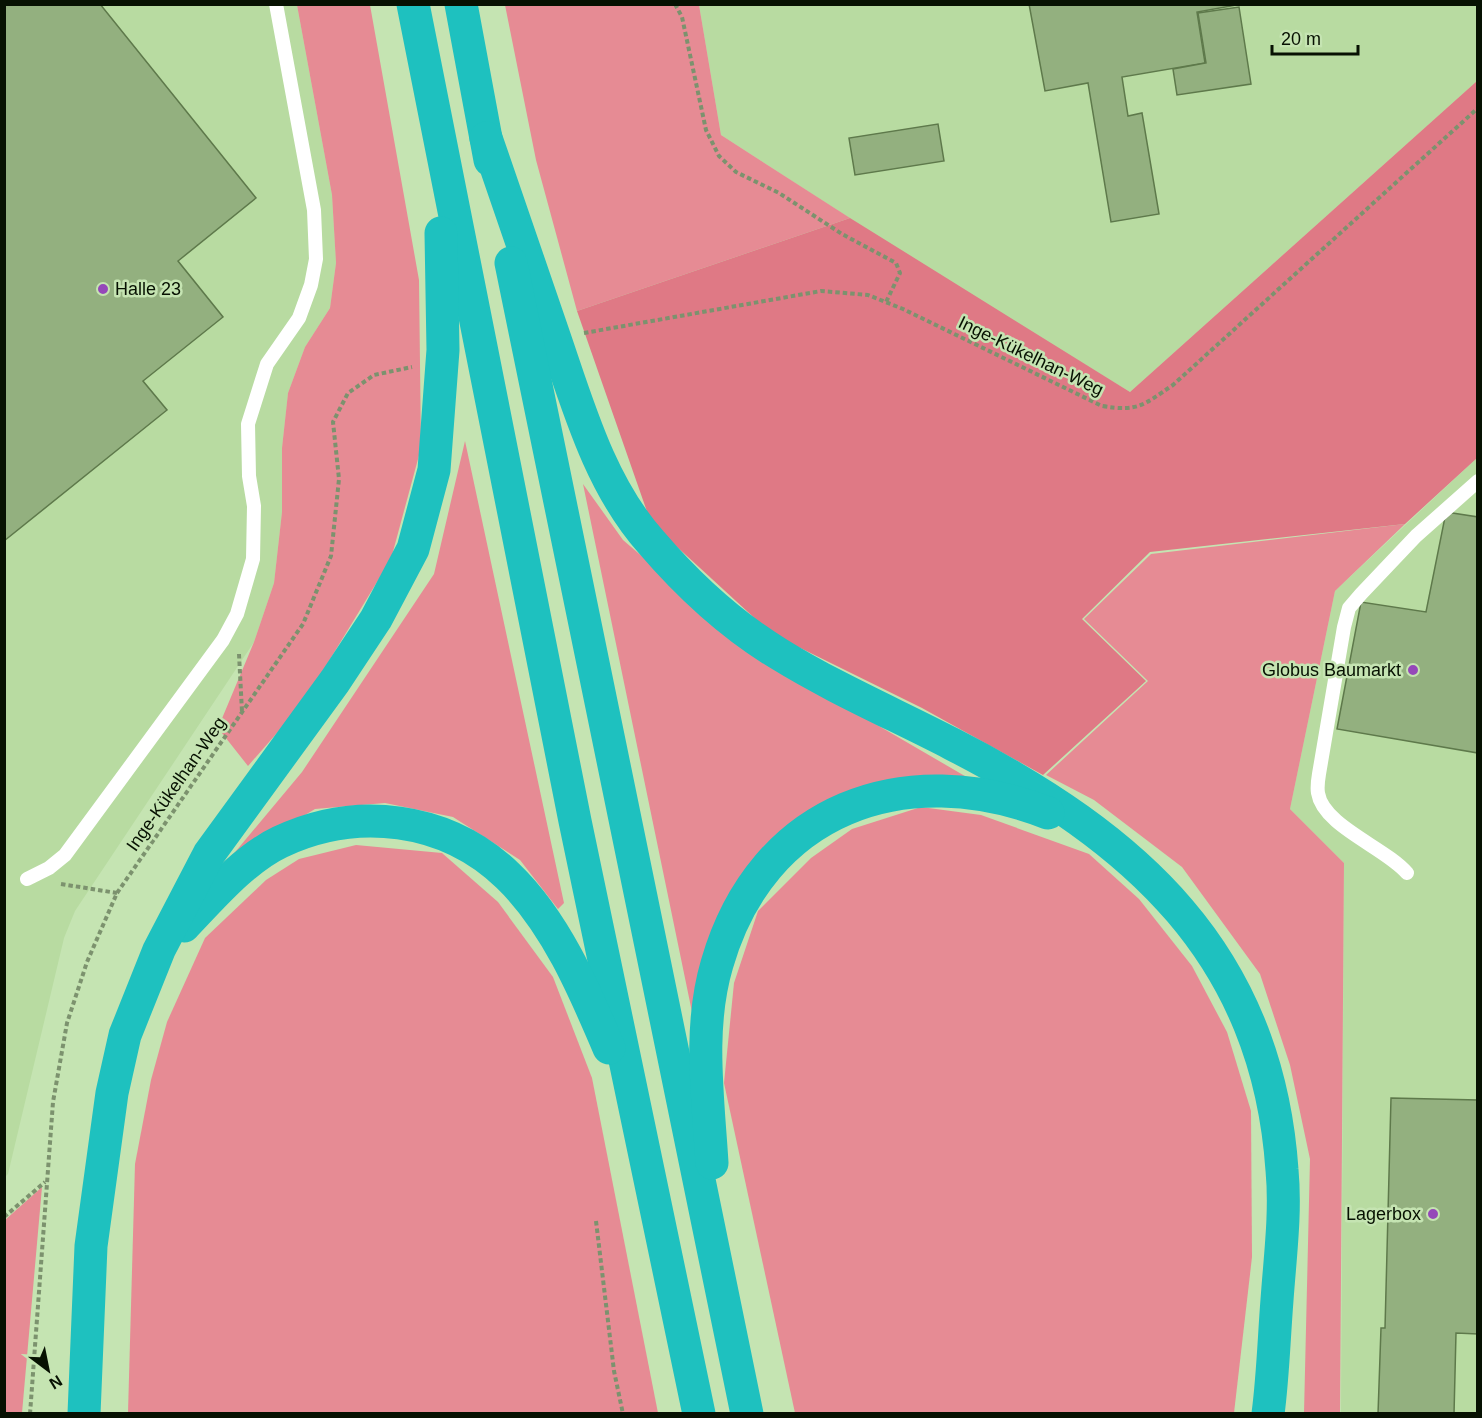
<svg xmlns="http://www.w3.org/2000/svg" width="1482" height="1418" viewBox="0 0 1482 1418" font-family="Helvetica,sans-serif">
  <style>
    .built { fill: #b8dba1 }
    .green { fill: #e68b94 }
    .forest { fill: #df7985 }
    .building { fill: #93b07f; stroke: #5e794b; stroke-width: 1.5 }
    .lines { fill: none; stroke-linecap: round; stroke-linejoin: round }
    .path { stroke: #7c926e; stroke-width: 4; stroke-dasharray: 4.5 3; stroke-linecap: butt }
    .service { stroke: #fff; stroke-width: 14 }
    .motorway { stroke: #1ec1bf; stroke-width: 33 }
    .poi-dot { fill: #9548b9; stroke: #c5e4b2; stroke-width: 2 }
    .labels { text-anchor: middle; stroke-width: 5; stroke-linejoin: round; paint-order: stroke }
    .poi-label { font-size: 18px; fill: #071102; stroke: #c5e4b2; text-anchor: end }
    .street-label { font-size: 18px; fill: #071102; stroke: #c5e4b2 }
  </style>
  <rect width="100%" height="100%" fill="#c5e4b2"/>
  <g class="built">
    <polygon points="5,5 297,5 332,195 336,263 330,308 305,347 288,393 282,448 282,512 274,583 254,642 75,911 64,938 8,1174 5,1177"/>
    <polygon points="699,5 1477,5 1477,81 1130,392 930,270 721,135"/>
    <polygon points="1477,458 1477,1413 1341,1413 1344,863 1290,809 1335,591"/>
  </g>
  <g class="green">
    <polygon points="297,5 370,5 419,280 421,448 391,559 304,702 248,766 218,728 254,642 274,583 282,512 282,448 288,393 305,347 330,308 336,263 332,195"/>
    <polygon points="505,5 699,5 721,135 850,218 577,311 536,160"/>
    <polygon points="465,441 564,903 558,909 520,860 453,817 385,803 315,809 226,863 302,772 434,574"/>
    <polygon points="583,484 623,540 757,655 970,779 806,818 692,1012"/>
    <polygon points="1405,524 1335,591 1290,809 1344,863 1340,1413 1304,1413 1310,1159 1290,1065 1260,974 1182,867 1094,800 1046,775 1148,681 1084,619 1151,554"/>
    <polygon points="921,807 981,815 1089,854 1139,899 1192,966 1227,1032 1251,1111 1252,1257 1234,1413 795,1413 724,1083 734,983 758,911 811,858 852,829"/>
    <polygon points="356,845 442,853 498,902 553,977 592,1078 658,1413 128,1413 135,1164 151,1080 167,1022 205,938 266,880 299,859"/>
    <polygon points="42,1187 22,1413 5,1413 5,1220"/>
  </g>
  <polygon class="forest" points="1477,81 1477,458 1405,524 1150,552 1082,619 1146,681 1043,775 922,708 772,634 651,523 577,311 850,218 1130,392"/>
  <g class="building">
    <polygon points="7,4 100,4 256,198 178,261 223,317 143,381 167,410 4,541 4,7"/>
    <polygon points="1029,4 1242,4 1197,12 1205,63 1122,77 1128,116 1142,113 1159,214 1111,222 1088,83 1045,91"/>
    <polygon points="1239,7 1251,84 1177,95 1173,69 1206,63 1198,13"/>
    <polygon points="938,124 944,161 855,175 849,138"/>
    <polygon points="1446,512 1478,517 1478,753 1337,729 1361,602 1426,612"/>
    <polygon points="1391,1098 1478,1100 1478,1334 1456,1333 1454,1414 1378,1414 1381,1328 1385,1328"/>
  </g>
  <g class="lines">
    <g class="path">
      <polyline points="675,4 682,17 706,130 719,156 736,172 779,193 842,234 896,263 900,273 886,302"/>
      <path d="M584,333L821,291L868,295L903,309L1102,406C1139,412 1143,405 1173,385L1478,108"/>
      <polyline points="239,654 242,712"/>
      <polyline points="61,884 117,893"/>
      <polyline points="4,1217 45,1182"/>
      <polyline points="596,1221 614,1371 623,1414"/>
      <polyline points="30,1414 53,1102 67,1023 87,962 117,893 303,624 331,556 339,479 333,422 348,393 374,375 412,367"/>
    </g>
    <g class="service">
      <path d="M1407,873C1386,848 1323,826 1318,793C1317,787 1318,780 1319,774L1344,627L1349,608L1361,594L1416,536L1478,481"/>
      <polyline points="27,879 49,868 65,855 223,640 237,614 253,559 254,506 249,476 248,424 267,364 299,318 311,285 316,259 314,210 276,4"/>
    </g>
    <g class="motorway">
      <polyline points="413,4 575,821 699,1414"/>
      <polyline points="461,4 490,160"/>
      <path d="M486,138C508,202 530,266 552,330C577,402 599,484 651,542C687,584 731,625 779,654C834,688 894,714 952,744C1135,838 1267,953 1282,1170C1286,1213 1280,1257 1277,1300C1274,1338 1273,1376 1268,1414"/>
      <polyline points="511,263 747,1414"/>
      <path d="M184,926C211,898 244,859 280,842C356,806 446,816 508,876C555,921 584,989 609,1048"/>
      <path d="M712,1163C708,1097 698,1028 717,964C762,808 904,757 1048,813"/>
      <polyline points="84,1414 91,1246 112,1093 125,1035 159,950 209,854 335,681 376,619 413,549 434,470 443,350 441,233"/>
    </g>
  </g>
  <g class="poi-dot">
    <circle cx="103" cy="289" r="6"/>
    <circle cx="1413" cy="670" r="6"/>
    <circle cx="1433" cy="1214" r="6"/>
  </g>
  <g class="labels">
    <g class="poi-label">
      <text x="115" y="295" text-anchor="start">Halle 23</text>
      <text x="1401" y="676">Globus Baumarkt</text>
      <text x="1421" y="1220">Lagerbox</text>
    </g>
    <g class="street-label">
      <text transform="translate(1031 356) rotate(26)" y="6">Inge-Kükelhan-Weg</text>
      <text transform="translate(176 784) rotate(-55)" y="6">Inge-Kükelhan-Weg</text>
    </g>
  </g>
  <rect width="1482" height="1418" fill="none" stroke="#071102" stroke-width="12"/>
  <g transform="translate(48 1370) rotate(148)" stroke="#c5e4b2" stroke-width="4.5" paint-order="stroke">
  <path d="M0-4.5L10 22L0 15L-10 22Z" fill="#071102"/>
  <text y="-9" font-size="16" font-weight="bold" text-anchor="middle" fill="#071102">N</text>
  </g>
  <path d="M1272 45v9h86v-9" fill="none" stroke="#071102" stroke-width="3"/>
  <text x="1281" y="45" font-size="18" fill="#071102" stroke="#c5e4b2" stroke-width="4.5" paint-order="stroke">20 m</text>
</svg>
